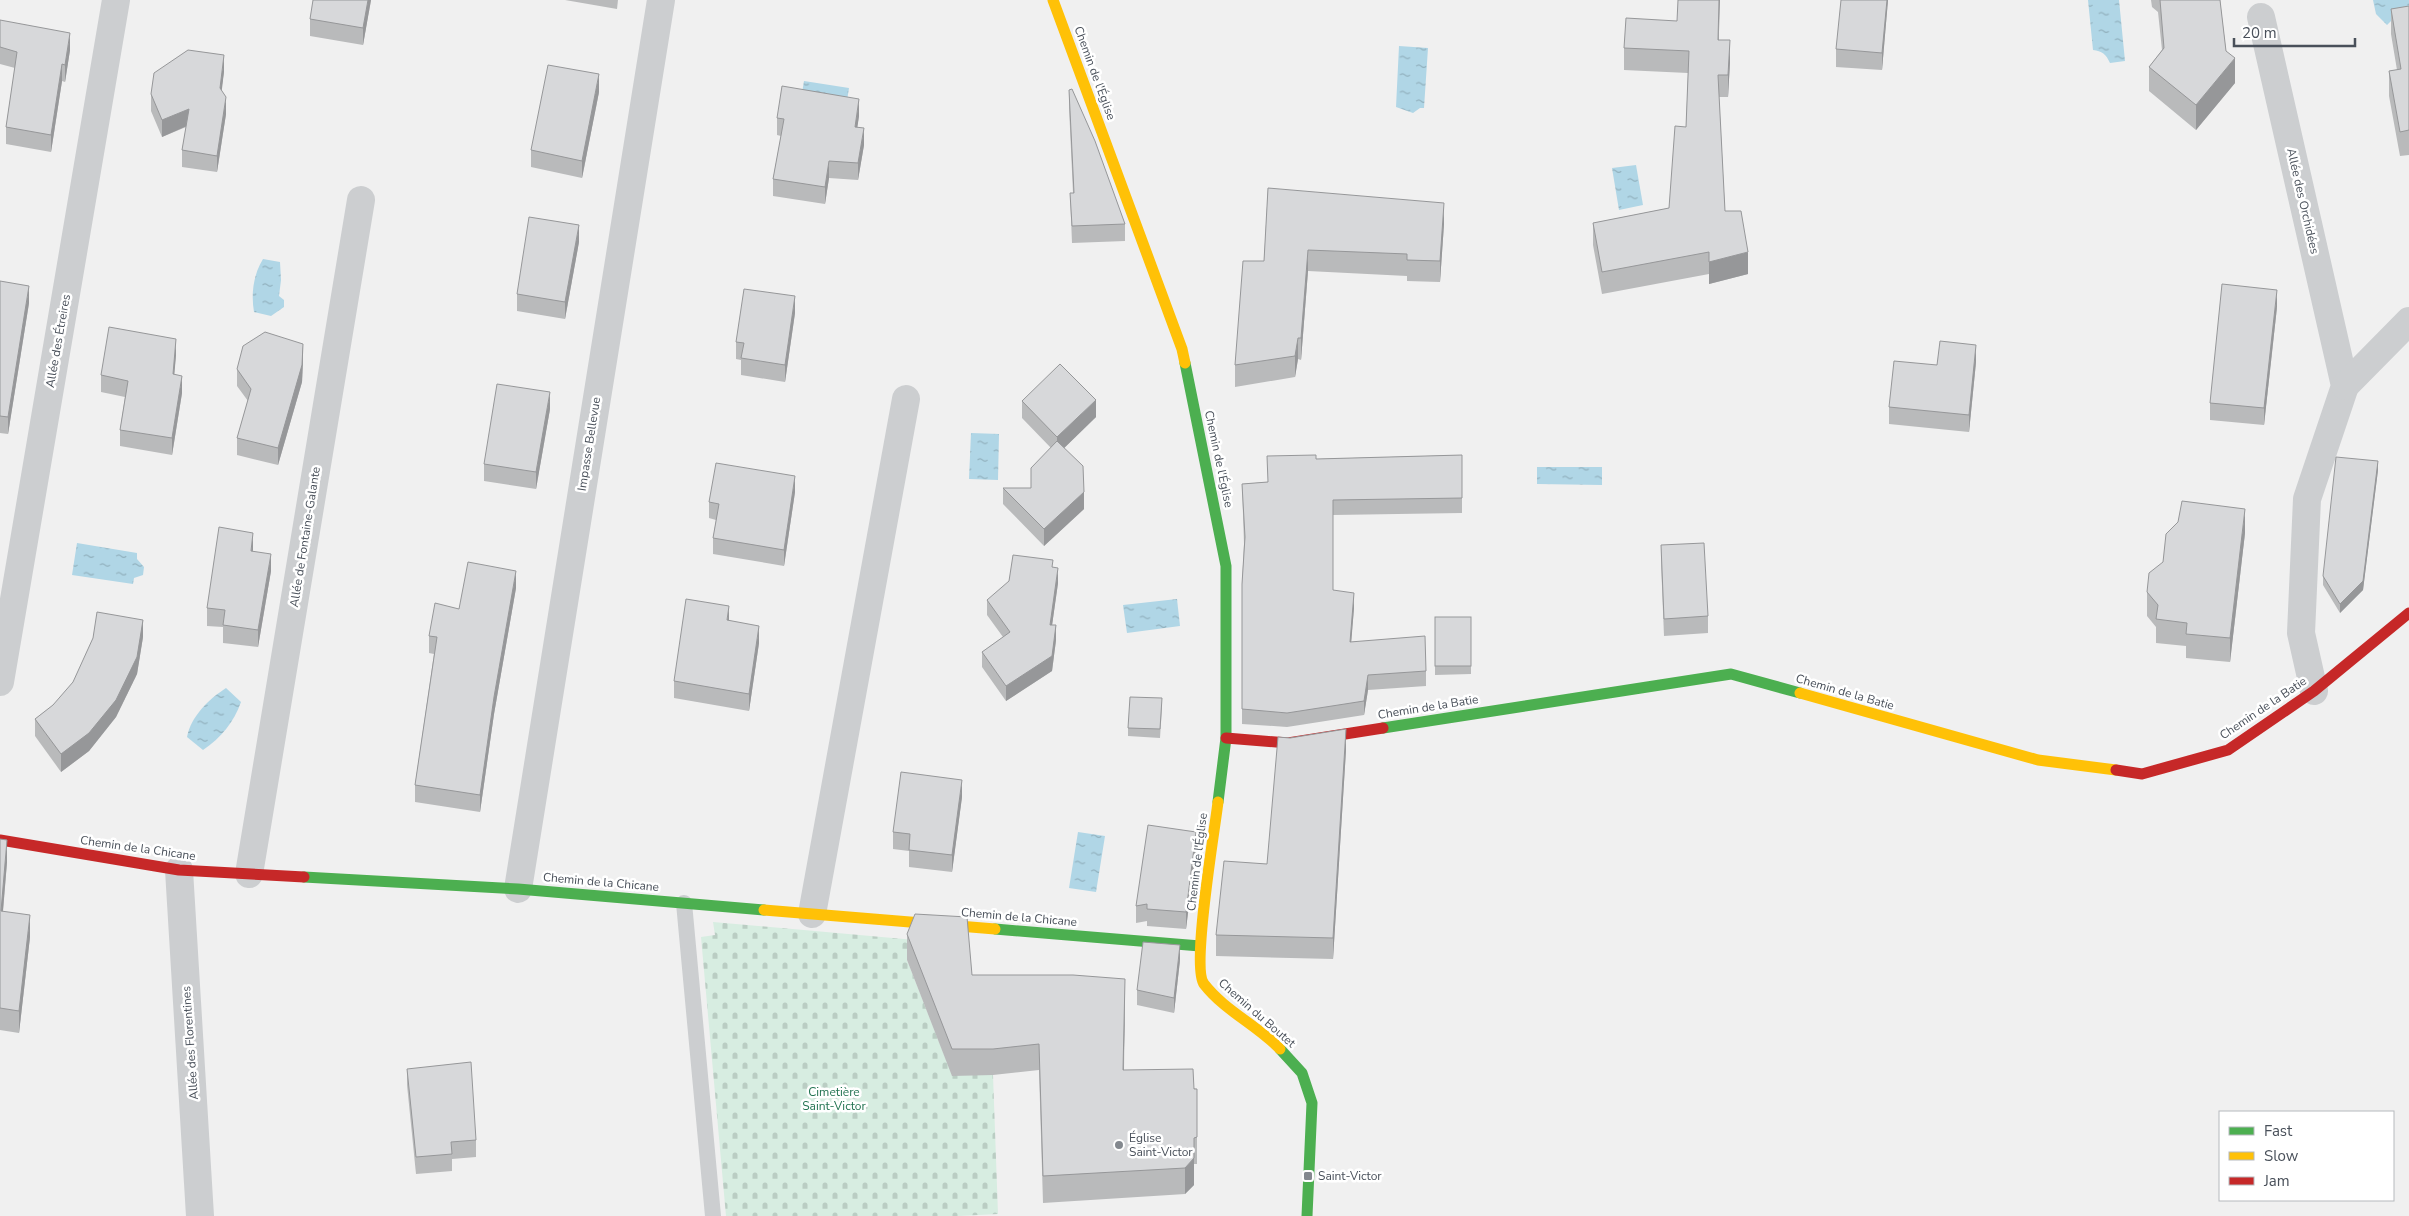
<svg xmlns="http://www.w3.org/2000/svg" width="2409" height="1216" viewBox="0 0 2409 1216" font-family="'Nunito Sans',sans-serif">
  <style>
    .cemetery { fill: url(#cemetery-stones) }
    .water { fill: url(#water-ripples) }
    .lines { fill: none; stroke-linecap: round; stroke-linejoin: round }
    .lane { stroke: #ccced0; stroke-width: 16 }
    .street { stroke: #ccced0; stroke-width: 28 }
    .fast { stroke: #4caf50; stroke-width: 11 }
    .slow { stroke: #ffc107; stroke-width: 11 }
    .jam { stroke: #c62828; stroke-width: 11 }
    .wall { fill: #b9babb }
    .shaded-wall { fill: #969799 }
    .building { fill: #d7d8da; stroke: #969799 }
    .poi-dot { fill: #83888e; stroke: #fff; stroke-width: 2 }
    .labels { text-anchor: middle; stroke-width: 5; stroke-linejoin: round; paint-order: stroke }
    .street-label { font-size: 12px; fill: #49505a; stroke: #fff }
    .park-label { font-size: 12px; fill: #227351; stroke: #fff }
    .poi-label { font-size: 12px; fill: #49505a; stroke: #fff; text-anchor: start }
  </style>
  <defs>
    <pattern id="cemetery-stones" width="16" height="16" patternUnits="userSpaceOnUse" patternTransform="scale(1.25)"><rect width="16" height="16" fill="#d7ede1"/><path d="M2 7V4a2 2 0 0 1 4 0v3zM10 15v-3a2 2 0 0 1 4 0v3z" fill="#bacdc3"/></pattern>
    <pattern id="water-ripples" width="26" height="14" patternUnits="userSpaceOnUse" patternTransform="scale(1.25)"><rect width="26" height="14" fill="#b0d6e6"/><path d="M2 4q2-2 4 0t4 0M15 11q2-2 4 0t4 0" fill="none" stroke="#91b0bd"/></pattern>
  </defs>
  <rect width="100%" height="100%" fill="#f0f0f0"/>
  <polygon class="cemetery" points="713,922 915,940 907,960 952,1075 993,1075 998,1214 959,1216 726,1216 701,937 715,935"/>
  <g class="water">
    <path d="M2088,0H2119L2125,61L2110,63C2106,54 2102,51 2093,50Z"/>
    <polygon points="2373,0 2409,0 2409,12 2398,14 2387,25 2376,14"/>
    <polygon points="1399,46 1428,48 1424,108 1420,108 1413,113 1396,107"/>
    <polygon points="804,81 849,88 846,107 801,99"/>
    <polygon points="1636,165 1643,205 1619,210 1612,168"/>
    <path d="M263,259L280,262L281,280L279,296L284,300V307L271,316L254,312C251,295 253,275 263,259Z"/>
    <polygon points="971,433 999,434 998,480 969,479"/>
    <polygon points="1537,467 1602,467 1602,485 1537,484"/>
    <polygon points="77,543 137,553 137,559 144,567 143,575 134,578 133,584 72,575"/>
    <polygon points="1177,599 1180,626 1127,633 1123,605"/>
    <path d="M226,688L241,702C234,722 221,738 203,750L187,737C191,716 209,699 226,688Z"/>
    <polygon points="1078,832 1105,836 1096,892 1069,888"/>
  </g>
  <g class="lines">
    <polyline class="lane" points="684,903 713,1216"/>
    <g class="street">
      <polyline points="2261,17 2345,386 2307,499 2301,633 2314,691"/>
      <polyline points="2345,386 2409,321"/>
      <polyline points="0,682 116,0"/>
      <polyline points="179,870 200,1216"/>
      <polyline points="249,874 361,200"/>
      <polyline points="518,889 661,0"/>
      <polyline points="812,914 906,399"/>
    </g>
    <g class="fast">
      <polyline points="1185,363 1226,566 1226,738 1218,802"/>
      <polyline points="1383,728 1731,674 1800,693"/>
      <polyline points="304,877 518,889 764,910"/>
      <polyline points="995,929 1200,946"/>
      <polyline points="1280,1049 1302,1073 1312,1103 1307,1216"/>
    </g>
    <g class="slow">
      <polyline points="1053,0 1182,349 1185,363"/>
      <polyline points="1800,693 2038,760 2116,770"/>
      <path d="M1218,802C1215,829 1191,968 1204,984C1225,1011 1257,1025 1280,1049"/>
      <polyline points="764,910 995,929"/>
    </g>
    <g class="jam">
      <polyline points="1226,738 1288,743 1383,728"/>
      <polyline points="2116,770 2142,774 2228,750 2314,691 2409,613"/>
      <polyline points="0,840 179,870 304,877"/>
    </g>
  </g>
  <g class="wall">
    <polygon points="371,0 363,45 310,36 310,19"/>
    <polygon points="565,0 618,0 617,9"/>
    <polygon points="1888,0 1882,70 1836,67 1836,49"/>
    <polygon points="2151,0 2220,0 2226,51 2235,83 2196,130 2149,91 2149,67 2162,50 2158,12 2152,7"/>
    <polygon points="2409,6 2409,155 2400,156 2389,96 2389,71 2397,70 2391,34 2391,9"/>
    <polygon points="0,20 70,50 65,82 62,81 51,152 6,144 6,127 15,68 0,64"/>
    <polygon points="1718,40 1730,62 1728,97 1719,97 1725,211 1748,274 1709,284 1709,274 1602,294 1593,245 1593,223 1669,208 1686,127 1688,73 1624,70 1624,48"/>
    <polygon points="224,72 221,91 226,114 217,172 182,167 182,150 186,127 162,137 151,111 151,94"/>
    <polygon points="1069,90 1125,224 1125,241 1072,243 1070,193 1073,193 1069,107"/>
    <polygon points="599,92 582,178 531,167 531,150"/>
    <polygon points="859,116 857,127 864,145 858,180 829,178 825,204 773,196 773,179 781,136 777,135 777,118"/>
    <polygon points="1268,188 1444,224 1440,282 1407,281 1407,276 1308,271 1301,360 1298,359 1295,377 1235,387 1235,365 1264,261"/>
    <polygon points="579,242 565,319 517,311 517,294"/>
    <polygon points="0,281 29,303 8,434 0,433"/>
    <polygon points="2277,307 2264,425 2210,420 2210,403"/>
    <polygon points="795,313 785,382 741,375 741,360 736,359 736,342"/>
    <polygon points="176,355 174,374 182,393 172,455 120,446 120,430 125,397 101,392 101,375"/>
    <polygon points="303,361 302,382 278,465 237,455 237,438 248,401 237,386 237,369"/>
    <polygon points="1976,362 1969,432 1889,424 1889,407 1937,365"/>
    <polygon points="1022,401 1096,417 1064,448 1084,509 1044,546 1003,504 1003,488 1031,488 1051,448 1022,418"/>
    <polygon points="550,409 536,489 484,481 484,464"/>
    <polygon points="1462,455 1462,513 1333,515 1333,590 1354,608 1351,642 1426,671 1426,686 1368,690 1364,715 1287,727 1242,724 1242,584 1244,544 1242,484 1267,482 1316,459"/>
    <polygon points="2378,470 2363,590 2340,613 2323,585 2323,576"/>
    <polygon points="795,492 784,566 713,554 713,538 716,520 709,518 709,502"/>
    <polygon points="2245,533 2230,662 2186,658 2186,646 2156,643 2156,627 2147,616 2147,592"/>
    <polygon points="1661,545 1708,616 1708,633 1664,636 1661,562"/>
    <polygon points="253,551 271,571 258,647 223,643 223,627 207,626 207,608"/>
    <polygon points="1053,567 1058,583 1052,625 1056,640 1052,671 1006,701 982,667 982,652 1003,637 987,615 987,600"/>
    <polygon points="516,588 494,714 480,812 415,802 415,785 434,654 429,653 429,636 459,609"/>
    <polygon points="1435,617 1471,617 1471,674 1435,675"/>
    <polygon points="729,620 759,643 749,711 674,698 674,681"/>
    <polygon points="143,637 137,674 116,717 89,751 61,772 35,736 35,719"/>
    <polygon points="1162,707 1160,738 1128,736 1128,728"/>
    <polygon points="1346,750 1333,959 1216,956 1216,935 1267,864"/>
    <polygon points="962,797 952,872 909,867 909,851 893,849 893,832"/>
    <polygon points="0,839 7,862 3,912 30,937 19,1033 0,1030"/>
    <polygon points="1196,849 1186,929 1147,926 1147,921 1136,923 1136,906"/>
    <polygon points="907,934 972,975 1125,1005 1124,1070 1197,1089 1197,1164 1194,1164 1194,1185 1185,1194 1043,1203 1039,1070 993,1075 952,1076 907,960"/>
    <polygon points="1180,960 1174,1013 1137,1005 1137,990"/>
    <polygon points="407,1069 476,1140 476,1157 452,1159 452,1171 416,1174 407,1085"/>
  </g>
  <g class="shaded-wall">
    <polygon points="368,0 371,0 363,45 363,28"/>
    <polygon points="1719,0 1720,0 1718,62 1718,40"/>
    <polygon points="1887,0 1888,0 1882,70 1882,53"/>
    <polygon points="70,33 70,50 65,82 65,65"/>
    <polygon points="1730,40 1730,62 1728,97 1728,75"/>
    <polygon points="224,55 224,72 220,105 220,88"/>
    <polygon points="2235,58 2235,83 2196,130 2196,105"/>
    <polygon points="62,64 62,81 51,152 51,135"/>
    <polygon points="599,74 599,92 582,178 582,161"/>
    <polygon points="226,97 226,114 217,172 217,156"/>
    <polygon points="859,99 859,116 855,144 855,127"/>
    <polygon points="189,109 189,125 162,137 162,120"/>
    <polygon points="864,128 864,145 858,180 858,163"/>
    <polygon points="829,161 829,178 825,204 825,187"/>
    <polygon points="1444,203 1444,224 1440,282 1440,261"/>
    <polygon points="579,225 579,242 565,319 565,302"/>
    <polygon points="1308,250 1308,271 1301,360 1301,338"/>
    <polygon points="1748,252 1748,274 1709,284 1709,262"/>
    <polygon points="29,286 29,303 8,434 8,417"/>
    <polygon points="2277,290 2277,307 2264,425 2264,408"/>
    <polygon points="795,296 795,313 785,382 785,365"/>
    <polygon points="1298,338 1298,359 1295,377 1295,356"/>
    <polygon points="176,339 176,355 173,390 173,374"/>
    <polygon points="303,344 303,361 302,382 278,465 278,448"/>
    <polygon points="1976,345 1976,362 1969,432 1969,415"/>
    <polygon points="182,376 182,393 172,455 172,438"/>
    <polygon points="550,392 550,409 536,489 536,472"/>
    <polygon points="1096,400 1096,417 1057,455 1057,437"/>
    <polygon points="2378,461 2378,470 2363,590 2340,613 2340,604"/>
    <polygon points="795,476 795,492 784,566 784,550"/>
    <polygon points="1084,492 1084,509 1044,546 1044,529"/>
    <polygon points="2245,509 2245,533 2230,662 2230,638"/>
    <polygon points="253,533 253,550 251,568 251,551"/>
    <polygon points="271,554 271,571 258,647 258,630"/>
    <polygon points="1058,568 1058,583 1050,640 1050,625"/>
    <polygon points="516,571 516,588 494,714 480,812 480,795 494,697"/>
    <polygon points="1354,593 1354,608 1350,657 1350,642"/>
    <polygon points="729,606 729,623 727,620"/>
    <polygon points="143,620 143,637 137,674 116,717 89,751 61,772 61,754"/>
    <polygon points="1056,625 1056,640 1052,671 1006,701 1006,686"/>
    <polygon points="759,626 759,643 749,711 749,694"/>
    <polygon points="1368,675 1368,690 1364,715 1364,701"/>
    <polygon points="1346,729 1346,750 1333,959 1333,938"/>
    <polygon points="962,780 962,797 952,872 952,855"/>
    <polygon points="1196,832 1196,849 1186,929 1186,912"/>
    <polygon points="7,840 7,862 1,933 1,911"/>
    <polygon points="30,915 30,937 19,1033 19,1011"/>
    <polygon points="1180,945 1180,960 1174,1013 1174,998"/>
    <polygon points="1125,979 1125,1005 1123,1097 1123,1070"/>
    <polygon points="1194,1158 1194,1185 1185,1194 1185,1168"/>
  </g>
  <g class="building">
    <polygon points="313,0 368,0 363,28 310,19"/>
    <polygon points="1678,0 1719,0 1718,40 1730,40 1728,75 1718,75 1725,211 1741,211 1748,252 1709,262 1709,252 1602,272 1593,223 1669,208 1675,126 1686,127 1689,51 1624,48 1626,18 1677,21"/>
    <polygon points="1841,0 1887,0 1882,53 1836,49"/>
    <polygon points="2160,0 2220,0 2226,51 2235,58 2196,105 2149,67 2164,48"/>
    <polygon points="2409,6 2409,130 2400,132 2389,71 2401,69 2391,9"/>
    <polygon points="0,20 70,33 65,65 62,64 51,135 6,127 17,52 0,47"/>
    <polygon points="188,50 224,55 220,88 226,97 217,156 182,150 189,109 162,120 151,94 154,73"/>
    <polygon points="548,65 599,74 582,161 531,150"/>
    <polygon points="782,86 859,99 855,127 864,128 858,163 829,161 825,187 773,179 784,119 777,118"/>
    <polygon points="1072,89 1095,141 1125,224 1072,226 1070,193 1074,193 1069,90"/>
    <polygon points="1268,188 1444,203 1440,261 1407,260 1407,254 1308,250 1301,338 1298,338 1295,356 1235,365 1243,261 1264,261"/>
    <polygon points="529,217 579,225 565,302 517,294"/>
    <polygon points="0,281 29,286 8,417 0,416"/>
    <polygon points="2222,284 2277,290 2264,408 2210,403"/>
    <polygon points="744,289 795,296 785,365 741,358 744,343 736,342"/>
    <polygon points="109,327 176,339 173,374 182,376 172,438 120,430 128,381 101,375"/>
    <polygon points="265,332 303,344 302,365 278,448 237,438 251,389 237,369 243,346"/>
    <polygon points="1940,341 1976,345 1969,415 1889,407 1894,361 1937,365"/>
    <polygon points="1060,364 1096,400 1057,437 1022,401"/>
    <polygon points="497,384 550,392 536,472 484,464"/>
    <polygon points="1057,441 1083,466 1084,492 1044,529 1003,488 1031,488 1031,468"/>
    <polygon points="1316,455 1316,459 1462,455 1462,498 1333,500 1333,590 1354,593 1350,642 1425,636 1426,671 1368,675 1364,701 1287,713 1242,709 1242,584 1245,537 1242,484 1268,482 1267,456"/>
    <polygon points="2336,457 2378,461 2363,581 2340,604 2323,576"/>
    <polygon points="716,463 795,476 784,550 713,538 719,504 709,502"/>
    <polygon points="2182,501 2245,509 2230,638 2186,634 2187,623 2156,619 2158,605 2147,592 2149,573 2163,562 2166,534 2178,522"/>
    <polygon points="219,527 253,533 251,551 271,554 258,630 223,625 225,610 207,608"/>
    <polygon points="1704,543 1708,616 1664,619 1661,545"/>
    <polygon points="1013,555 1053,560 1052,567 1058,568 1050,625 1056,625 1052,656 1006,686 982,652 1010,632 987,600 1009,581"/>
    <polygon points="468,562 516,571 494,697 480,795 415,785 437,637 429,636 435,603 459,609"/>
    <polygon points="686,599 729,606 727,620 759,626 749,694 674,681"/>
    <polygon points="97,612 143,620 137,657 116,700 89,733 61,754 35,719 53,705 73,682 93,638"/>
    <rect x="1435" y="617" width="36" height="49"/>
    <polygon points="1130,697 1162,698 1160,729 1128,728"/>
    <polygon points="1346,729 1333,938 1216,935 1224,861 1267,864 1278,737 1290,738"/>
    <polygon points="901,772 962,780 952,855 909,850 910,834 893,832"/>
    <polygon points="1148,825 1196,832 1186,912 1147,909 1147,904 1136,906"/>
    <polygon points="0,839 7,840 1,911 30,915 19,1011 0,1008"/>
    <polygon points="915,914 967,917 972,975 1073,975 1125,979 1123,1070 1193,1069 1194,1089 1197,1089 1197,1137 1194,1138 1194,1158 1185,1168 1043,1176 1039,1044 993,1049 952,1049 907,934"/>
    <polygon points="1143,942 1180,945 1174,998 1137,990"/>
    <polygon points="471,1062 476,1140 451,1142 452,1154 416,1157 407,1069"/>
  </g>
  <g class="poi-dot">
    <circle cx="1119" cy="1145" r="5"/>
    <rect x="1303" y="1171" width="10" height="10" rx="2.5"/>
  </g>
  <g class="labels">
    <g class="street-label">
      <text transform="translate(1095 73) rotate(70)" y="4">Chemin de l'Église</text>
      <text transform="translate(2303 201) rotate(77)" y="4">Allée des Orchidées</text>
      <text transform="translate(58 341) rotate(-80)" y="4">Allée des Étreires</text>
      <text transform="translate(589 444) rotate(-81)" y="4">Impasse Bellevue</text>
      <text transform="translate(1219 459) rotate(78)" y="4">Chemin de l'Église</text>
      <text transform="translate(305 537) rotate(-81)" y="4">Allée de Fontaine-Galante</text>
      <text transform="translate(1845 692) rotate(16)" y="4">Chemin de la Batie</text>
      <text transform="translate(1428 707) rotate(-9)" y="4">Chemin de la Batie</text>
      <text transform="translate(2263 708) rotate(-34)" y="4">Chemin de la Batie</text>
      <text transform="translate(138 848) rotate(8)" y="4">Chemin de la Chicane</text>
      <text transform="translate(1197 862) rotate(-83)" y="4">Chemin de l'Église</text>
      <text transform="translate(601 882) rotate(5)" y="4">Chemin de la Chicane</text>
      <text transform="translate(1019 917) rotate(5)" y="4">Chemin de la Chicane</text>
      <text transform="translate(1257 1013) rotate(41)" y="4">Chemin du Boutet</text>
      <text transform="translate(190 1043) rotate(-94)" y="4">Allée des Florentines</text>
    </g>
    <g class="park-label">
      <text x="834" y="1096">Cimetière<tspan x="834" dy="14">Saint-Victor</tspan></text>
    </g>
    <g class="poi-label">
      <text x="1129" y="1142">Église<tspan x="1129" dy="14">Saint-Victor</tspan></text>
      <text x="1318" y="1180">Saint-Victor</text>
    </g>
  </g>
  <rect x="2219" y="1111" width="175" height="90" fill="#ffffff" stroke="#b6b9bd"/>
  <rect x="2229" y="1127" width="25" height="8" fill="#4caf50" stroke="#b6b9bd"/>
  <text x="2264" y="1136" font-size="15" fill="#49505a">Fast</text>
  <rect x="2229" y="1152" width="25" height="8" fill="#ffc107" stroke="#b6b9bd"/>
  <text x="2264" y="1161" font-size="15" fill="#49505a">Slow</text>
  <rect x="2229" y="1177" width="25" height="8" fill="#c62828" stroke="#b6b9bd"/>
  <text x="2264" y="1186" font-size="15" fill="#49505a">Jam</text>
  <path d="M2234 38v8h121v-8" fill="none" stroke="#49505a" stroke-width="2.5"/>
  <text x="2242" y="38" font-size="15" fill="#49505a" stroke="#ffffff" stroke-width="4" paint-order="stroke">20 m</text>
</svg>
